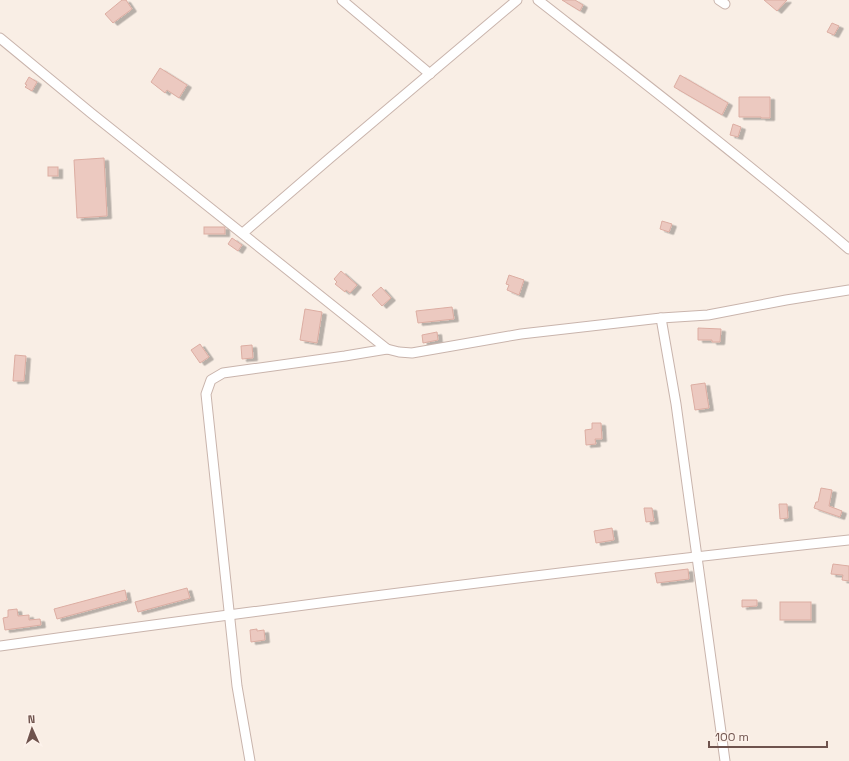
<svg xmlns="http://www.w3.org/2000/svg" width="849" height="761" viewBox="0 0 849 761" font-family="'Space Grotesk',sans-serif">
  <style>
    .building { fill: #ecc9c0; stroke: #dcada2; filter: url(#shadow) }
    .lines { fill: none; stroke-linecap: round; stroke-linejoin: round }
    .minor-casing { stroke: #c9b4ac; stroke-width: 11 }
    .minor { stroke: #fff; stroke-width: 9 }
  </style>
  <defs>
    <filter id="shadow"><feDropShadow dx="4.5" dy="2.5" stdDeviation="0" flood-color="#0004"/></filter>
  </defs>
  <rect width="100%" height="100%" fill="#f9eee5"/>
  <g class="building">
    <polygon points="122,0 126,0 132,9 113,23 105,14"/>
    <polygon points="562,0 575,0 583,5 580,11"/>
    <polygon points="764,0 787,0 777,11"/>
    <polygon points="832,23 839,26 834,35 827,32"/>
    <polygon points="160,68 187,85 179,98 167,90 165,93 151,82"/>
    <polygon points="680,75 728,103 722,115 674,87"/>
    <polygon points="29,77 37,82 32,91 25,87 27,85 25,84"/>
    <polygon points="739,97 770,97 770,118 761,118 761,117 739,117"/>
    <polygon points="733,124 741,127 738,137 730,135"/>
    <polygon points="104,158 107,216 77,218 74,160"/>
    <rect x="48" y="167" width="10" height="9"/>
    <polygon points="662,221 672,224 669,232 660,229"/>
    <rect x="204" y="227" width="21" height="7"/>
    <polygon points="232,238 242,245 238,251 228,244"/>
    <polygon points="341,271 357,285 350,293 346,290 345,292 335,284 337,282 334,279"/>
    <polygon points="509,275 524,280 519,295 507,290 509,285 506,284"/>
    <polygon points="381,287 391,298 382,306 372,295"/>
    <polygon points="452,307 454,319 418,323 416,311"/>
    <polygon points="305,309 322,312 317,343 300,340"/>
    <polygon points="698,328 721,329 720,342 712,342 712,340 698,340"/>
    <polygon points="437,332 438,340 423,343 422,335"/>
    <polygon points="200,344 209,357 200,363 191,350"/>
    <polygon points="252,345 253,358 242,359 241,346"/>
    <polygon points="15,355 26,356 24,381 13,381"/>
    <polygon points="705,383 709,408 695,410 691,385"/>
    <polygon points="592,423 601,423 602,439 595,439 596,444 586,445 585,430 592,429"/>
    <polygon points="821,488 832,490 829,506 842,511 840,517 814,508 816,502 818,502"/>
    <polygon points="779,504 787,504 788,518 780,519"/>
    <polygon points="644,508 652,508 654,521 646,522"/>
    <polygon points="612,528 614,540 596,543 594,531"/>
    <polygon points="833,564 849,566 849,581 842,580 843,575 831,574"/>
    <polygon points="688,569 689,579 657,583 655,573"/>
    <polygon points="187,588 190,598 138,612 135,602"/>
    <polygon points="125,590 127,600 57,619 54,609"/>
    <polygon points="742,600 757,600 757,606 742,607"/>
    <rect x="780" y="602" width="31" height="18"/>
    <polygon points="17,609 18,616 29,615 29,620 40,619 41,625 5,630 3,618 8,617 8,610"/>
    <polygon points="257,629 257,631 264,630 265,640 251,642 250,630"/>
  </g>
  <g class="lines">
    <g class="minor-casing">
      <g id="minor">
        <polyline points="342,0 430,74"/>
        <path d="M538,0C643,82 748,163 849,249"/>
        <polyline points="719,0 725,4"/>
        <polyline points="0,38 91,113 387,349 399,352 412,353 521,334 661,318 708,315 786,300 849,290"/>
        <polyline points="243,233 330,158 517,0"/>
        <polyline points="661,318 676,404 725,761"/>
        <path d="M0,646C282,607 565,570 849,540"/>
        <polyline points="250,761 237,686 206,394 211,380 223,373 345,356 387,349"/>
      </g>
    </g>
    <use href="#minor" class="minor"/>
  </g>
  <g transform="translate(32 729) rotate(357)" stroke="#fdf2eb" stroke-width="3" paint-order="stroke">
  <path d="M0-3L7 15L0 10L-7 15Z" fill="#6f534d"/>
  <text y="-6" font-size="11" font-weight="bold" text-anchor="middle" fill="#6f534d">N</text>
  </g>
  <path d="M709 741v6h118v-6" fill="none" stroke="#6f534d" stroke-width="2"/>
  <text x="715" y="741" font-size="12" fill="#6f534d" stroke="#fdf2eb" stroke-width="3" paint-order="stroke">100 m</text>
</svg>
